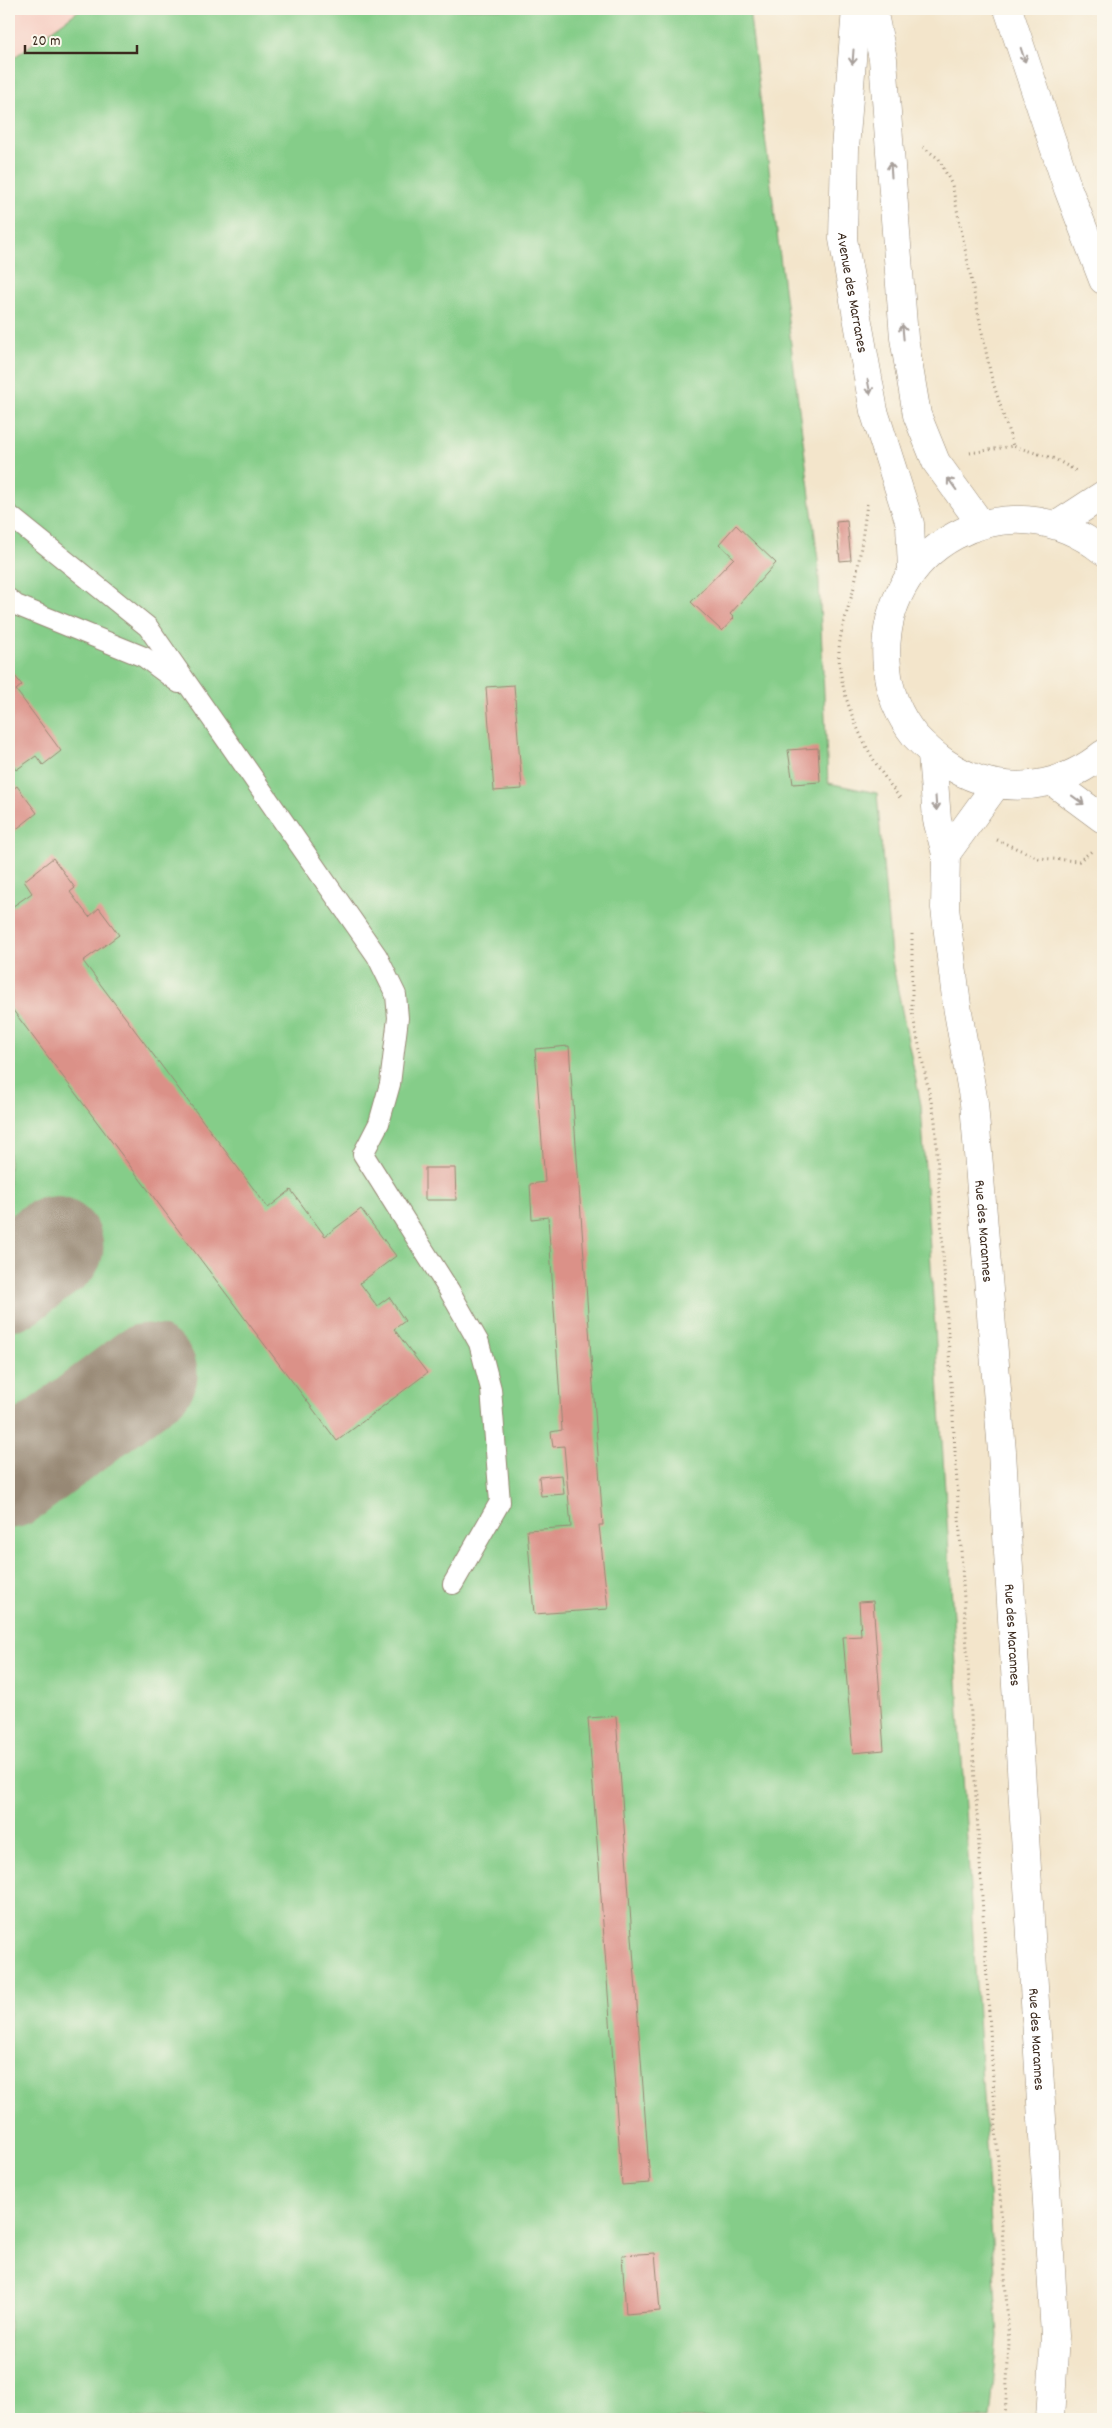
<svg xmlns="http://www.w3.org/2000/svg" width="1112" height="2428" viewBox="0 0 1112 2428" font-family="Dekko,sans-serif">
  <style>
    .built { fill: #f7d1c6 }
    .green { fill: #85cd89; stroke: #607c54 }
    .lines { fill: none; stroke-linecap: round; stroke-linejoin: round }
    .taxiway { stroke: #978874; stroke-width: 101 }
    .building { fill: #db9188 }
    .lane-casing { stroke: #978874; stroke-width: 22 }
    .street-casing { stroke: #978874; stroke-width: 29 }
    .secondary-casing { stroke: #978874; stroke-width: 29 }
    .primary-casing { stroke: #978874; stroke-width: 29 }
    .highway-casing { stroke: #978874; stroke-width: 29 }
    .path { stroke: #978874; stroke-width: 3; stroke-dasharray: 1 4; stroke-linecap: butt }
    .lane { stroke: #fff; stroke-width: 20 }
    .street { stroke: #fff; stroke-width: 28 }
    .secondary { stroke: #fff; stroke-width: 28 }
    .primary { stroke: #fff; stroke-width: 28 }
    .highway { stroke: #fff; stroke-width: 28 }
    .oneway { stroke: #a79f9a }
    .labels { text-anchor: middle; stroke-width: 4; stroke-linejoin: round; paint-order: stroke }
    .street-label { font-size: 15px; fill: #3b2a1e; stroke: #fbf7ec }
  </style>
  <rect width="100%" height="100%" fill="#fbf7ec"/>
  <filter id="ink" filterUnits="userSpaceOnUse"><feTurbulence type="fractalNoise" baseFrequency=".02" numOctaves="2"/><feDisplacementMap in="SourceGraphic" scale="10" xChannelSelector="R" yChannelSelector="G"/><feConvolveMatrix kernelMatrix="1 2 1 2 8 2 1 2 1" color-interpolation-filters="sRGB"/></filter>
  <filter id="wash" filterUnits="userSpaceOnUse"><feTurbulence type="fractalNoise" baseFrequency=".0096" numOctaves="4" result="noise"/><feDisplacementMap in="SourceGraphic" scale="20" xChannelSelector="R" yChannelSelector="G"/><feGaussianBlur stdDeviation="1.12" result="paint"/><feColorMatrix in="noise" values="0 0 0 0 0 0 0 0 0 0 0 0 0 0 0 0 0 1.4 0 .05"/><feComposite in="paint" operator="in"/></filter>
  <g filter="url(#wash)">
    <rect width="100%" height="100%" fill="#f3e5cb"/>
    <polygon class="built" points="9,9 81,9 9,61"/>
    <polygon class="green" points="81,9 749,9 818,560 828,783 877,793 891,956 921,1105 998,2336 990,2419 9,2419 9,61"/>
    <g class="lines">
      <g class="taxiway">
        <polyline points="9,1280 53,1247"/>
        <polyline points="9,1478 147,1374"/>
      </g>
    </g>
    <g id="blocks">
      <g class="building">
        <polygon points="847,521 851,560 840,561 836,522"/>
        <polygon points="736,525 776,563 730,614 734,618 722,631 691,602 734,558 719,544"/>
        <polygon points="9,668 22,685 16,690 61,751 43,765 36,756 16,770 9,761"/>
        <polygon points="514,685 522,789 494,791 486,687"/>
        <polygon points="818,748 820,782 793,784 788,750"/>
        <polygon points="17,786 37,813 9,835 9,792"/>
        <polygon points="53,858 75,888 70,892 89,917 99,908 119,935 83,961 268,1208 291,1190 325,1236 361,1209 396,1256 360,1283 377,1306 389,1297 405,1321 394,1329 427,1373 337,1441 9,1005 9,909 32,893 24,881"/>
        <polygon points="569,1046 603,1525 599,1525 608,1609 534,1614 527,1530 571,1527 564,1446 553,1447 551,1432 562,1430 548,1217 532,1219 530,1184 545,1182 535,1049"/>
        <polygon points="425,1168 455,1168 456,1200 425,1200"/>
        <polygon points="562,1475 564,1494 541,1496 539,1477"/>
        <polygon points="873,1601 884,1750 853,1753 843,1637 861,1636 859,1602"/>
        <polygon points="616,1716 650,2183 622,2185 588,1718"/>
        <polygon points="655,2253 660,2311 626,2314 622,2255"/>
      </g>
    </g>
  </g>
  <g filter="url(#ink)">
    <use href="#blocks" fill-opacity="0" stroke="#978874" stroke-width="1"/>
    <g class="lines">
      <g class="lane-casing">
        <g id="lane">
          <polyline points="9,515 148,627 377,956 396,995 398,1018 390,1084 379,1123 363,1154 449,1290 479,1343 491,1389 500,1502 453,1584"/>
          <polyline points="9,599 16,605 144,657 179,683"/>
        </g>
      </g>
      <g class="street-casing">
        <g id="street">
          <path id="s1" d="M932,754L937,820L946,854L945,908L957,1006L974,1103L1002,1452L1055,2336L1050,2419"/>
          <polyline points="946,854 996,785"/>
        </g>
      </g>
      <g class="secondary-casing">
        <g id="secondary">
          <path id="s2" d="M856,9L845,149L843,239L874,411L910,524L912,570"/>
          <polyline points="873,9 883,59 904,338 917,415 936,462 981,524"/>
        </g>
      </g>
      <g class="primary-casing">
        <path id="primary" d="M1103,551C1009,475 875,547 887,667C889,693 899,716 915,736C934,756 953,771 980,780C1023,793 1068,783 1103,754"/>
      </g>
      <g class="highway-casing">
        <g id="highway">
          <polyline points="1008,9 1068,189 1103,280"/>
          <polyline points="1057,525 1103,495"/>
          <polyline points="1053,782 1103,819"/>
        </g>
      </g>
      <g class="path">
        <polyline points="923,147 939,159 952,185 991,376 1013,446"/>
        <polyline points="970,453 1013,446 1055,459 1078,472"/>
        <path d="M867,504C863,531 860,559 854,587C849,607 840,630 839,650C838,701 870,761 901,799"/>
        <polyline points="997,840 1039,858 1079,861 1093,850"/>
        <polyline points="912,934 912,1012 935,1120 1009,2343 1005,2419"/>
      </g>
      <use href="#lane" class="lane"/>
      <use href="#street" class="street"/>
      <use href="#secondary" class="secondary"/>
      <use href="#primary" class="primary"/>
      <use href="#highway" class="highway"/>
    </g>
    <defs><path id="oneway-shaft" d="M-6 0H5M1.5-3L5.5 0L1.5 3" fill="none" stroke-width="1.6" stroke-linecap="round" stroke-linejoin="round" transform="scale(1.25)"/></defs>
    <g class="oneway">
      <use href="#oneway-shaft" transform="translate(1023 55) rotate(72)"/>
      <use href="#oneway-shaft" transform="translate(853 57) rotate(94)"/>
      <use href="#oneway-shaft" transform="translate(891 170) rotate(-94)"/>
      <use href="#oneway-shaft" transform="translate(903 332) rotate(-95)"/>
      <use href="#oneway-shaft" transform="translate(869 387) rotate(79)"/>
      <use href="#oneway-shaft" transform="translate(952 484) rotate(-126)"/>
      <use href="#oneway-shaft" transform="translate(1078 800) rotate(36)"/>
      <use href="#oneway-shaft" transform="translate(936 803) rotate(86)"/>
    </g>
  </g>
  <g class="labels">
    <g class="street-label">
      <text dy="5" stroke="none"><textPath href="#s2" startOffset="285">Avenue des Marranes</textPath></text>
      <text dy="5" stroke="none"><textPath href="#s1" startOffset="481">Rue des Marannes</textPath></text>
      <text dy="5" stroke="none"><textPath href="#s1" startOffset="886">Rue des Marannes</textPath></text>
      <text dy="5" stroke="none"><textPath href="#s1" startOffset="1291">Rue des Marannes</textPath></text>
    </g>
  </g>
  <rect width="1112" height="2428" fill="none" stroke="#fbf7ec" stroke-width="30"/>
  <path d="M25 45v8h112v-8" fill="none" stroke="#3b2a1e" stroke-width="2.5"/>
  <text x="32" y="45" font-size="15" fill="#3b2a1e" stroke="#fbf7ec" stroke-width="4" paint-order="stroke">20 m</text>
</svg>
